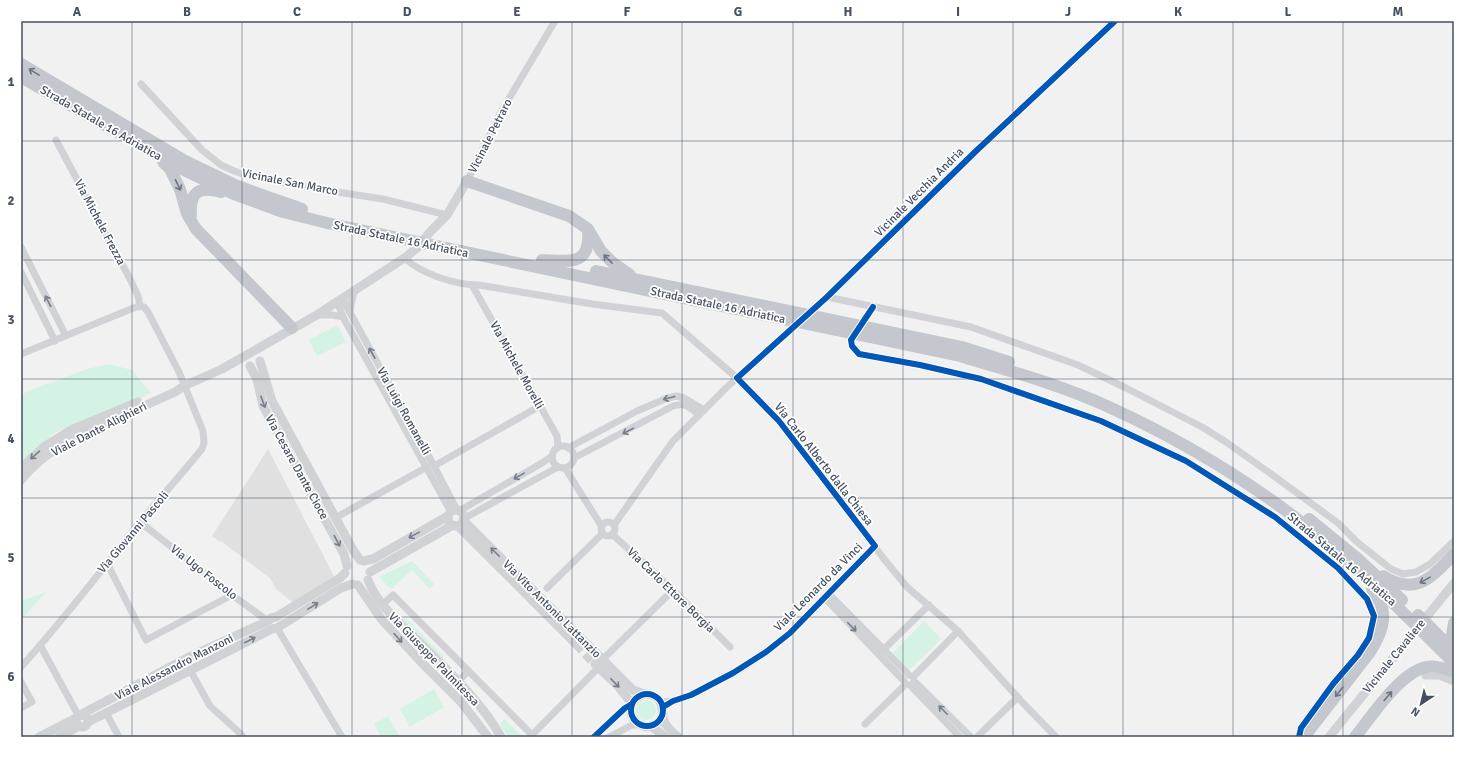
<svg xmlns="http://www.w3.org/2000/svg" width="1475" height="758" viewBox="0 0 1475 758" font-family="Signika,sans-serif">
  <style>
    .education { fill: #e0e0e1 }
    .green { fill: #d4f3e4 }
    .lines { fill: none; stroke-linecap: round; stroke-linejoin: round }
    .tertiary-tunnel { stroke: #d0d1d4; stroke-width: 9; stroke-dasharray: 9 4.5; stroke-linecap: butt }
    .minor { stroke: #d0d2d5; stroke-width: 7 }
    .tertiary { stroke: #d0d2d5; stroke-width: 9 }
    .trunk { stroke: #c4c8ce; stroke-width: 12 }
    .cycleway-casing { stroke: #fff; stroke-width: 8 }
    .cycleway { stroke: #0057b8; stroke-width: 6 }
    .oneway { stroke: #6c7482 }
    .oneway2 { stroke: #767e8a }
    .grid { fill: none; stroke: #465061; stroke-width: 1; stroke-opacity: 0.55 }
    .labels { text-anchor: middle; stroke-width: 3.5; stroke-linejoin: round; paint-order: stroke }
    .street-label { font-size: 12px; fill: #465061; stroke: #fff }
    .neatline { fill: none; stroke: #465061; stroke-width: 1.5 }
    .grid-label { font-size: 13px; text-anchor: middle; font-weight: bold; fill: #465061 }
  </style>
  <rect width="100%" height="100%" fill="#f2f1f1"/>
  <polygon class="education" points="268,449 335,578 292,602 276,589 270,578 221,541 220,542 212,536"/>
  <g class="green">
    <polygon points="337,325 346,342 317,356 309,340"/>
    <polygon points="109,364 132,370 151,393 104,414 54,433 21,463 21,396 26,392 87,369"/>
    <polygon points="412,561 434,584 430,589 412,570 391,589 379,577"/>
    <polygon points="46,592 21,620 21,601"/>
    <polygon points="405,617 445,658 443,659 403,619"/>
    <polygon points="924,621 941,639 909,670 893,653"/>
    <polygon points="434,689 444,707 410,727 400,709"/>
    <circle cx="646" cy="710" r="10"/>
    <polygon points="388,716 400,737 381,737 374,724"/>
    <polygon points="505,719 523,737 508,737 500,724"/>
  </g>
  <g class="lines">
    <polyline class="tertiary-tunnel" points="576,644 595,664"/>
    <g class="minor">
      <polyline points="141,84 202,150 221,165 234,171 249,176 324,190 383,199 447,215"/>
      <polyline points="56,140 130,279 138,296 140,306"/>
      <polyline points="467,181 501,112 555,21"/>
      <polyline points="21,247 66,336"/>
      <path d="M404,258C422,274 455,285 479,285L592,304L662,313L737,378L779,421L835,493L884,559L907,587L958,631L1023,703L1056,737"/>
      <polyline points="21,272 55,341"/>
      <polyline points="472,285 557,436 558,447"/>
      <polyline points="827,297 971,327 1078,365 1126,388 1202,427 1226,442 1267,471 1338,523 1357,542 1391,569 1403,574 1416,572 1430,564 1454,541"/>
      <polyline points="342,298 434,466 457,510"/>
      <polyline points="337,301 343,317 451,512"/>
      <polyline points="873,307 851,340 852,346 859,354 920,365 981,379 1101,421 1186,461 1275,517 1338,568 1367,599 1374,616 1369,638 1358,655 1333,684 1301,728 1299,737"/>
      <polyline points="350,313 351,304 355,289"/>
      <polyline points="317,315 332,315 343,317"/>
      <path d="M21,354L136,307H144L148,312L179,372L203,431L204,443L202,449C181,475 158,500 137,526C99,573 62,622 21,667"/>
      <circle cx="563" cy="457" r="11"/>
      <polyline points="568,448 637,411 665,399 676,396 684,398 704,410"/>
      <path d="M574,458L673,406C686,402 689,407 699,415"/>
      <polyline points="434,466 540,406"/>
      <polyline points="565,468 602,527"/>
      <polyline points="459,511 542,463 552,456"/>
      <polyline points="335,518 427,467"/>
      <polyline points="463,519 558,467"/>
      <polyline points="140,522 232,595 268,621"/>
      <circle cx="608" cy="529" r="7"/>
      <polyline points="614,525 673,441 727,387 827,297 975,152 1115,21"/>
      <polyline points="612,534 673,590 730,647"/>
      <polyline points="107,563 146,640 232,595"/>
      <polyline points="547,588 603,533"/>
      <polyline points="829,594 909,675"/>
      <polyline points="825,598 904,681"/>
      <polyline points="383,604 393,595 532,735 602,664"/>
      <polyline points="277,628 342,737"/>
      <polyline points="40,645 78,715"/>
      <polyline points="884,649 929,605"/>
      <polyline points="602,660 673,590"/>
      <polyline points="190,670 210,706 241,734 243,737"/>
      <polyline points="1425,676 1439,676 1454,682"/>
      <polyline points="913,677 958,631"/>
      <polyline points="914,681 971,737"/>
      <polyline points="21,682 32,702 21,708"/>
      <polyline points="458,682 468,671"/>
      <polyline points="910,685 960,737"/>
      <polyline points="661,702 673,701 691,695 741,669 766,652 790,633 875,546"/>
      <polyline points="106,713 119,737"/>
      <polyline points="865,724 906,684"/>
      <polyline points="594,737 625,708 632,704"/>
      <polyline points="609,737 632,725 639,725"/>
      <polyline points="977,737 1018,697"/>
    </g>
    <g class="tertiary">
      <polyline points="260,361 272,401 353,550 360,560"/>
      <polyline points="250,366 257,379 263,406 344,554 347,566"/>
      <polyline points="21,468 45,446 71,430 138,402"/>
      <path d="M21,480C42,453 72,439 102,425C126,414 151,403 175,392L184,386L222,369L315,316L406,257L419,246L429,233L447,215L467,181"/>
      <circle cx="456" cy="518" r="8"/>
      <polyline points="463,520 633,690 644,694"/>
      <polyline points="458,526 576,644"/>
      <polyline points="363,561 373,559 448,516"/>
      <polyline points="370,572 453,525"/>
      <path d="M368,580C376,601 393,617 409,632C439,662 481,700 501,737"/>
      <polyline points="358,585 382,620 422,663 461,702 488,737"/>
      <polyline points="595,664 618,686 632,704"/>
      <path d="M663,714C652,744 616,714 637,698C641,694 646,693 651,695C666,699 660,713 665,723C668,729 673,733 678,737"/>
      <circle cx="82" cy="721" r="6"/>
      <polyline points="80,715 191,656 268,621 271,618 276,617 340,578 345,573"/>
      <polyline points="88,722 272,629 277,628 341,588 353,584"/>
      <polyline points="651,726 665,737"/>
      <polyline points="39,737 76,718"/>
      <polyline points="59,737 79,726"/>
      <polyline points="1329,737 1454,583"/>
    </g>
    <g class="trunk">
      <polyline points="21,64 185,161 237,186 302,209"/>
      <path d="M21,77L180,168L234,194L283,212L327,223L960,356C1010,371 1061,385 1109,407C1179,439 1249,481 1310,529C1361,570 1408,617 1454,663"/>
      <polyline points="163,162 170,169 180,189 187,214 196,229 292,328"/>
      <polyline points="467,181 569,216 588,229 601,251 613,263 630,275"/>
      <path d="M191,215C190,205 192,190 205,190C210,189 216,191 221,192"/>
      <path d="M542,260C569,261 591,267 588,230"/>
      <polyline points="596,271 962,347 1009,362"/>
      <polyline points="1309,519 1358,559 1402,600"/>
      <path d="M1383,576C1416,597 1432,577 1454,554"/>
      <polyline points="1418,615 1454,651"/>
      <polyline points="1454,623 1452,635 1454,642"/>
      <path d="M1307,737V733L1370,652C1384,630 1390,611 1372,589"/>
      <path d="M1355,737C1372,716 1400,672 1427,667C1435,665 1446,669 1454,672"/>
    </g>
    <g class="cycleway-casing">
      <g id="cycleway">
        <polyline points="873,307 851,340 852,346 859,354 920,365 981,379 1101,421 1186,461 1275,517 1338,568 1367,599 1374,616 1369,638 1358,655 1333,684 1301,728 1299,737"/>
        <circle cx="647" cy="710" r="16"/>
        <polyline points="663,707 673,701 691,695 733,673 766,652 790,633 875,546 779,421 737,378 827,297 975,152 1115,21"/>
        <polyline points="594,737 625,708 632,704"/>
      </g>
    </g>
    <use href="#cycleway" class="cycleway"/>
  </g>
  <defs><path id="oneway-shaft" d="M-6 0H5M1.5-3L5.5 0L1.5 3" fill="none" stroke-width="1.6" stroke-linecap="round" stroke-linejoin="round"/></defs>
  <g class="oneway">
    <use href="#oneway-shaft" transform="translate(34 72) rotate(-149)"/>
    <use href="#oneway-shaft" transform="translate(178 185) rotate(64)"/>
    <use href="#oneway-shaft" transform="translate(608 259) rotate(-135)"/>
    <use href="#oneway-shaft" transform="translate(1425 580) rotate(151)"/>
    <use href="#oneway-shaft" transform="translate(1339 692) rotate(128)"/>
    <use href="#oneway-shaft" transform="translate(1388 696) rotate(-50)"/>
  </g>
  <g class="oneway2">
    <use href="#oneway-shaft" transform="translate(48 301) rotate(-117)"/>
    <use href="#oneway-shaft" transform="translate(372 353) rotate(-119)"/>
    <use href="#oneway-shaft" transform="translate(669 398) rotate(165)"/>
    <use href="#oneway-shaft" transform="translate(263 402) rotate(70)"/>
    <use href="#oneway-shaft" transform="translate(628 431) rotate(153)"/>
    <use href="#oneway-shaft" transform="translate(35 455) rotate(139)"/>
    <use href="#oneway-shaft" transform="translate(519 476) rotate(151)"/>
    <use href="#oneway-shaft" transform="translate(414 535) rotate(151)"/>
    <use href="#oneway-shaft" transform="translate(337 541) rotate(62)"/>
    <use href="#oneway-shaft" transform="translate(495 552) rotate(-135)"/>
    <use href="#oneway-shaft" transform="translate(313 606) rotate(-31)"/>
    <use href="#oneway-shaft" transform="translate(852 627) rotate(46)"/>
    <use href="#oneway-shaft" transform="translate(398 638) rotate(48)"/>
    <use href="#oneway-shaft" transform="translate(250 640) rotate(-27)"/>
    <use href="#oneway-shaft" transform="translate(615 683) rotate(46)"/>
    <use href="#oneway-shaft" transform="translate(943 710) rotate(-135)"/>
  </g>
  <path class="grid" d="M132,21V737M242,21V737M352,21V737M462,21V737M572,21V737M682,21V737M793,21V737M903,21V737M1013,21V737M1123,21V737M1233,21V737M1343,21V737M21,141H1454M21,260H1454M21,379H1454M21,498H1454M21,617H1454"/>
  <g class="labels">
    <g class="street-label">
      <text transform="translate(101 123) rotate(30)" y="4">Strada Statale 16 Adriatica</text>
      <text transform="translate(490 136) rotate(-63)" y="4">Vicinale Petraro</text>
      <text transform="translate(290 182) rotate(11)" y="4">Vicinale San Marco</text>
      <text transform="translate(919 192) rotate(-45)" y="4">Vicinale Vecchia Andria</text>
      <text transform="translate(100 222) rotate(62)" y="4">Via Michele Frezza</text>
      <text transform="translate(401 239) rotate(12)" y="4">Strada Statale 16 Adriatica</text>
      <text transform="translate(718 305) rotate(12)" y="4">Strada Statale 16 Adriatica</text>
      <text transform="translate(517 365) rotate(61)" y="4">Via Michele Morelli</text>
      <text transform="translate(404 411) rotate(61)" y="4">Via Luigi Romanelli</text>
      <text transform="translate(99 429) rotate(-27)" y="4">Viale Dante Alighieri</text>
      <text transform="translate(824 464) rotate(52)" y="4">Via Carlo Alberto dalla Chiesa</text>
      <text transform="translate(297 467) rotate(61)" y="4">Via Cesare Dante Cioce</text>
      <text transform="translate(133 532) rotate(-50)" y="4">Via Giovanni Pascoli</text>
      <text transform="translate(1342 559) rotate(40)" y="4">Strada Statale 16 Adriatica</text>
      <text transform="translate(204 572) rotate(38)" y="4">Via Ugo Foscolo</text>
      <text transform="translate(818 587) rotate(-45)" y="4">Viale Leonardo da Vinci</text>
      <text transform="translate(671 590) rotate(44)" y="4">Via Carlo Ettore Borgia</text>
      <text transform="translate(552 609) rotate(45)" y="4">Via Vito Antonio Lattanzio</text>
      <text transform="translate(1394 656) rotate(-51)" y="4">Vicinale Cavaliere</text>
      <text transform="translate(434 659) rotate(46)" y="4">Via Giuseppe Palmitessa</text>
      <text transform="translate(174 667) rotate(-27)" y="4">Viale Alessandro Manzoni</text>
    </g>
  </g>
  <rect width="1475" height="758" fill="none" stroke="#ffffff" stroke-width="44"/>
  <g transform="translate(1421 704) rotate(215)" stroke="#ffffff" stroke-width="3" paint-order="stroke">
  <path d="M0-3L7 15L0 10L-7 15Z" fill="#465061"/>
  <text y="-6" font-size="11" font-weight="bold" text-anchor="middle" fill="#465061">N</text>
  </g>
  <rect x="22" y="22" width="1431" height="714" class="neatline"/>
  <g class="grid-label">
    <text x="77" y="16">A</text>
    <text x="187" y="16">B</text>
    <text x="297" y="16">C</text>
    <text x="407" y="16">D</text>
    <text x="517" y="16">E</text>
    <text x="627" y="16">F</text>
    <text x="738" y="16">G</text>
    <text x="848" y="16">H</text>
    <text x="958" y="16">I</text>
    <text x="1068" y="16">J</text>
    <text x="1178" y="16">K</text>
    <text x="1288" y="16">L</text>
    <text x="1398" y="16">M</text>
    <text x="11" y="86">1</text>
    <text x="11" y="205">2</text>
    <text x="11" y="324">3</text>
    <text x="11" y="443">4</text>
    <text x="11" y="562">5</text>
    <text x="11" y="681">6</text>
  </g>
</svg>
